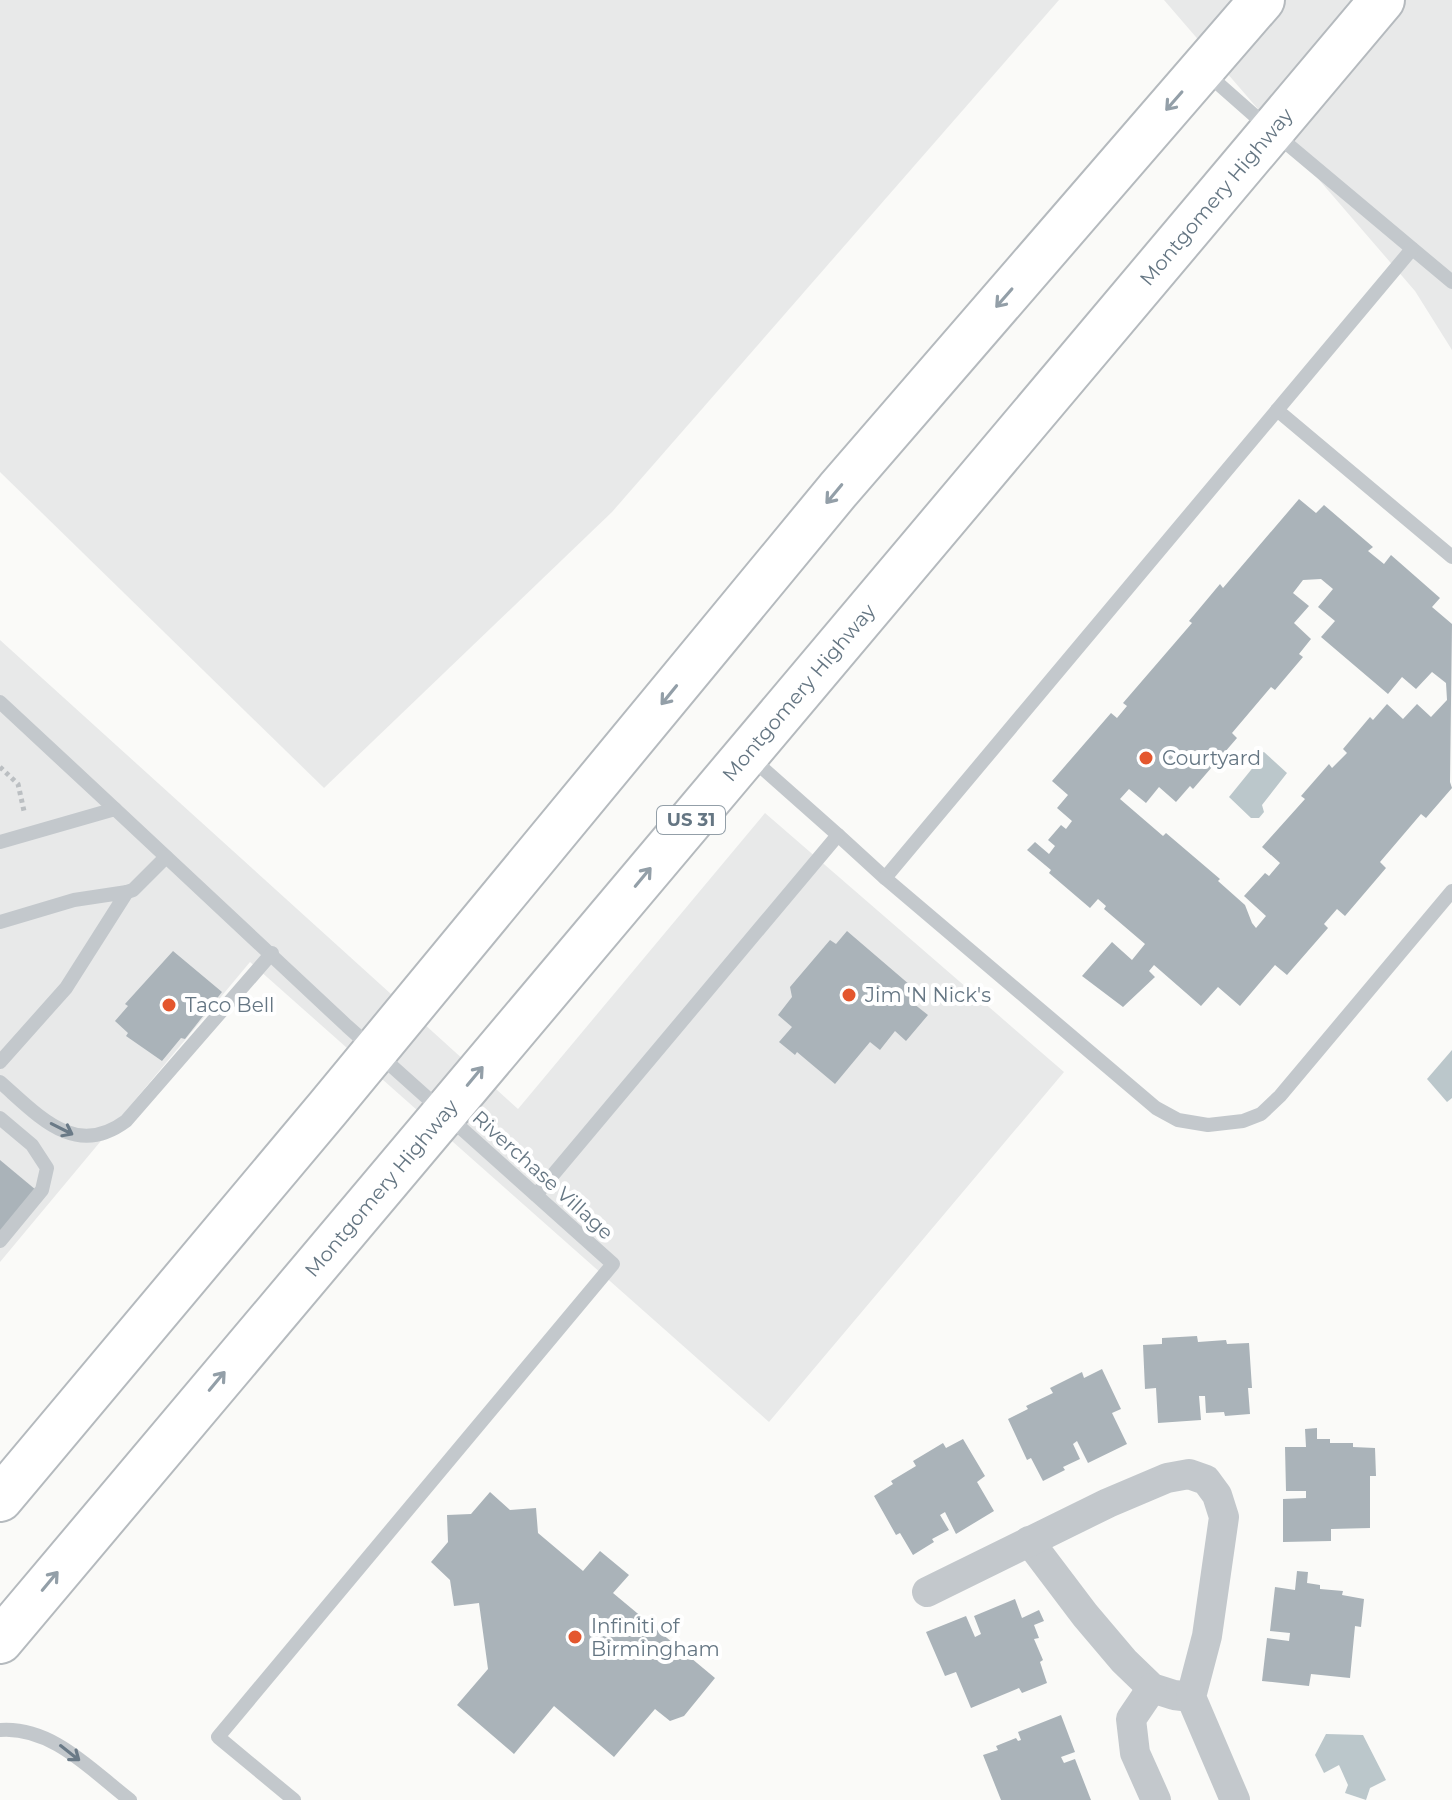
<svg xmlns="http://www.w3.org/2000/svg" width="1452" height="1800" viewBox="0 0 1452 1800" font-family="Montserrat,sans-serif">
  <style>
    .built { fill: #e8e9e9 }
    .water { fill: #bbc7cb }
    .building { fill: #aab3b9; fill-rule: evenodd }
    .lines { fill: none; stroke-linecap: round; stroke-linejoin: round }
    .primary-casing { stroke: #b5babe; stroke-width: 48 }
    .path { stroke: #bbbfc2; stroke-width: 5; stroke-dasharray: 4 4; stroke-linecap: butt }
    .lane { stroke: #c3c8cc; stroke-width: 14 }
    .street { stroke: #c3c8cc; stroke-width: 30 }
    .primary { stroke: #fff; stroke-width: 44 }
    .oneway { stroke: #939fa8 }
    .oneway2 { stroke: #6a7a87 }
    .poi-dot { fill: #e4572e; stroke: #fff; stroke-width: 3 }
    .labels { text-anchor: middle; stroke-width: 8; stroke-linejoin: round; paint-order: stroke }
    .shield { fill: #fff; stroke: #939fa8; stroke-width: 2 }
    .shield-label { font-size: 18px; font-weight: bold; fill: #657683 }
    .street-label { font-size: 20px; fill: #657683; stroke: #fff }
    .poi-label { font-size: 20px; fill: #657683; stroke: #fff; text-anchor: start }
  </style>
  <rect width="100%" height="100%" fill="#fafaf8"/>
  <g class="built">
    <polygon points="0,0 1059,0 612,512 324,788 0,472"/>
    <polygon points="1164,0 1452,0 1452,350 1415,291"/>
    <polygon points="0,640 518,1109 765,813 1064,1072 769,1422 250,962 0,1262"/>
  </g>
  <g class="water">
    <polygon points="1264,752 1287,773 1262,805 1264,812 1259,818 1251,818 1229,797 1255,765 1253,755"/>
    <polygon points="1452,1050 1452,1098 1447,1102 1427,1079"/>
    <polygon points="1326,1734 1363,1735 1386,1780 1370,1788 1366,1800 1345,1793 1348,1785 1339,1765 1324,1773 1315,1755"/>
  </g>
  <g class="building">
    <path d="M1299,499L1316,513L1324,505L1373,547L1368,551L1384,564L1391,555L1440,598L1432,607L1452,624L1450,782L1452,788L1426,818L1421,814L1380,862L1386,868L1345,916L1337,909L1324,924L1328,928L1287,975L1275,965L1240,1006L1218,987L1201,1006L1154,965L1149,971L1155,977L1123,1007L1082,976L1112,942L1132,960L1145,944L1104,909L1106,906L1098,899L1090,908L1049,873L1051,870L1027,850L1035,842L1049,854L1055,846L1048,840L1061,825L1066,829L1072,821L1057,808L1068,795L1052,781L1111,713L1117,718L1127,706L1123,703L1192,623L1189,621L1220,584L1223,588ZM1321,579L1333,589L1318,607L1335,621L1321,637L1388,694L1402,677L1416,689L1432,672L1446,683L1447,700L1431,717L1417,704L1403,719L1387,704L1373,720L1370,717L1343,749L1347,753L1332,768L1329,764L1301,796L1305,799L1262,847L1280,863L1269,876L1265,873L1244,896L1266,916L1256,928L1252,923L1245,905L1218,881L1220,879L1166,833L1163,836L1120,799L1129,789L1146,803L1159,787L1176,802L1190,786L1193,789L1237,738L1232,733L1271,687L1275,690L1303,657L1299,654L1311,639L1294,623L1309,606L1293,593L1303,580Z"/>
    <polygon points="847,931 917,991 909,1000 928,1015 906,1041 895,1031 880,1050 870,1042 835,1084 797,1052 795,1055 779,1042 792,1027 778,1015 792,997 790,987 830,940 836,944"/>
    <polygon points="173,951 222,992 185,1039 181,1038 162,1061 126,1036 128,1033 115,1021 128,1006 125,1004"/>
    <polygon points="0,1160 36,1190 0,1233"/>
    <polygon points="1197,1336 1198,1342 1226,1340 1227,1344 1249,1343 1252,1388 1248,1388 1250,1414 1225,1416 1224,1412 1206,1413 1205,1396 1199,1396 1201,1420 1158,1423 1156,1388 1145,1389 1143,1345 1162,1344 1162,1338"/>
    <polygon points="1102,1369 1121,1409 1112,1413 1127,1444 1088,1463 1077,1441 1073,1444 1080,1459 1063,1467 1065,1470 1043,1481 1031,1458 1027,1460 1008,1419 1028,1409 1026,1406 1053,1393 1050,1388 1082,1372 1084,1378"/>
    <polygon points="1317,1428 1317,1439 1330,1439 1330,1443 1353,1443 1353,1447 1375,1448 1376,1476 1370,1476 1370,1528 1331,1529 1331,1541 1283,1542 1283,1499 1306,1498 1306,1491 1286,1491 1285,1447 1306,1447 1305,1429"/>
    <polygon points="963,1439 985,1476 977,1482 994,1511 956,1534 945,1512 940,1515 949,1530 932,1539 934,1542 913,1555 900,1533 896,1535 874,1496 893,1484 891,1481 916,1466 913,1461 943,1443 946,1448"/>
    <polygon points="490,1492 510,1510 536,1508 538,1533 583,1571 600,1551 629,1575 613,1593 715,1678 684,1716 670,1721 655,1709 614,1757 554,1706 514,1754 457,1705 488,1669 479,1603 454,1606 450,1580 431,1562 448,1542 447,1515 471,1514"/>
    <polygon points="1297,1571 1308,1572 1307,1583 1320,1585 1320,1589 1343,1591 1342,1595 1364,1599 1361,1627 1355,1626 1350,1678 1311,1674 1309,1686 1262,1681 1267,1638 1289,1641 1290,1633 1270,1631 1275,1587 1295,1590"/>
    <polygon points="1015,1599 1022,1618 1039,1610 1044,1621 1034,1625 1039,1638 1034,1639 1043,1660 1040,1662 1047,1683 1022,1693 1019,1688 971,1708 956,1672 945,1676 926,1632 966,1616 975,1637 981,1634 974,1616"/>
    <polygon points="1061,1715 1075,1752 1061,1757 1064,1763 1075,1759 1091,1800 1001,1800 983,1755 998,1750 996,1746 1016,1738 1018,1741 1021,1740 1018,1732"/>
  </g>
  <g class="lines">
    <g class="primary-casing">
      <g id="primary">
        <polyline points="0,1499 328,1108 838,490 1262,0"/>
        <path id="s1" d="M0,1641L1382,0"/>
      </g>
    </g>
    <polyline class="path" points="0,767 18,784 24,811"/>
    <g class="lane">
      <polyline points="1205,72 1272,131 1452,282"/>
      <polyline points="1277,410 1452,557"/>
      <polyline points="0,702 115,809"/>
      <polyline points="838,835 885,878 1412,249"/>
      <polyline points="0,842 115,809 347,1026 613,1264 218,1737 294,1800"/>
      <polyline points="885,878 1156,1108 1178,1120 1208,1125 1243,1121 1261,1114 1280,1096 1452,891"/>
      <polyline points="127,892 133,890 166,857"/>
      <polyline points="0,922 74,900 127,892 66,988 0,1062"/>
      <path d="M0,1082C39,1116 75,1159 126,1121L272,953"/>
      <polyline points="0,1118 32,1145 47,1168 42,1190 0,1241"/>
      <polyline points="536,1195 838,835 750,757"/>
      <path d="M0,1730C52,1726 92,1771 130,1800"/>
    </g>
    <g class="street">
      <polyline points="1029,1541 1085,1615 1124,1661 1152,1688 1174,1695 1191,1697"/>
      <polyline points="927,1592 1108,1503 1167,1478 1189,1474 1206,1480 1217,1495 1224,1517 1207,1636 1191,1697 1235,1800"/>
      <polyline points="1152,1688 1131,1719 1135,1753 1156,1800"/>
    </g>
    <use href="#primary" class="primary"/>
  </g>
  <defs><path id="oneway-shaft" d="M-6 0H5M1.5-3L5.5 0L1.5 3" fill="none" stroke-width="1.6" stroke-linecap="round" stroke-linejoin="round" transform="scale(2)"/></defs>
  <g class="oneway">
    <use href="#oneway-shaft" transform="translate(1174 101) rotate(131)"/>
    <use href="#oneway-shaft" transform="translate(1004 298) rotate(131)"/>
    <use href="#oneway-shaft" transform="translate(834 494) rotate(130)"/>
    <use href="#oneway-shaft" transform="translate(669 695) rotate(129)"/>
    <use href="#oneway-shaft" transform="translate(643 877) rotate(-50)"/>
    <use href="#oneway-shaft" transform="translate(475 1076) rotate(-50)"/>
    <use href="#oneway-shaft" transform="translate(217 1381) rotate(-50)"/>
    <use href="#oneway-shaft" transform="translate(50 1581) rotate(-50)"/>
  </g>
  <g class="oneway2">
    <use href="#oneway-shaft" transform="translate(62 1129) rotate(27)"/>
    <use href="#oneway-shaft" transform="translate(70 1753) rotate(38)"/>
  </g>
  <g class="poi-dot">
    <circle cx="1146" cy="758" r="8"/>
    <circle cx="849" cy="995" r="8"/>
    <circle cx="169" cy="1005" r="8"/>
    <circle cx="575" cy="1637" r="8"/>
  </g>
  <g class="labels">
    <rect class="shield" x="657" y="806" width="68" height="28" rx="6"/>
    <g class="shield-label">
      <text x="691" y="826">US 31</text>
    </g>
    <g class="street-label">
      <text dy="7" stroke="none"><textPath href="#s1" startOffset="1888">Montgomery Highway</textPath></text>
      <text dy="7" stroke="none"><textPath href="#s1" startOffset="1240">Montgomery Highway</textPath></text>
      <text transform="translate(543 1175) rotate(42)" y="7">Riverchase Village</text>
      <text dy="7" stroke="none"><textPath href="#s1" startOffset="592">Montgomery Highway</textPath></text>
    </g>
    <g class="poi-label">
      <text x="1162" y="765">Courtyard</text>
      <text x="865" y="1002">Jim 'N Nick's</text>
      <text x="185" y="1012">Taco Bell</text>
      <text x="591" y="1633">Infiniti of<tspan x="591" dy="23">Birmingham</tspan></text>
    </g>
  </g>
</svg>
